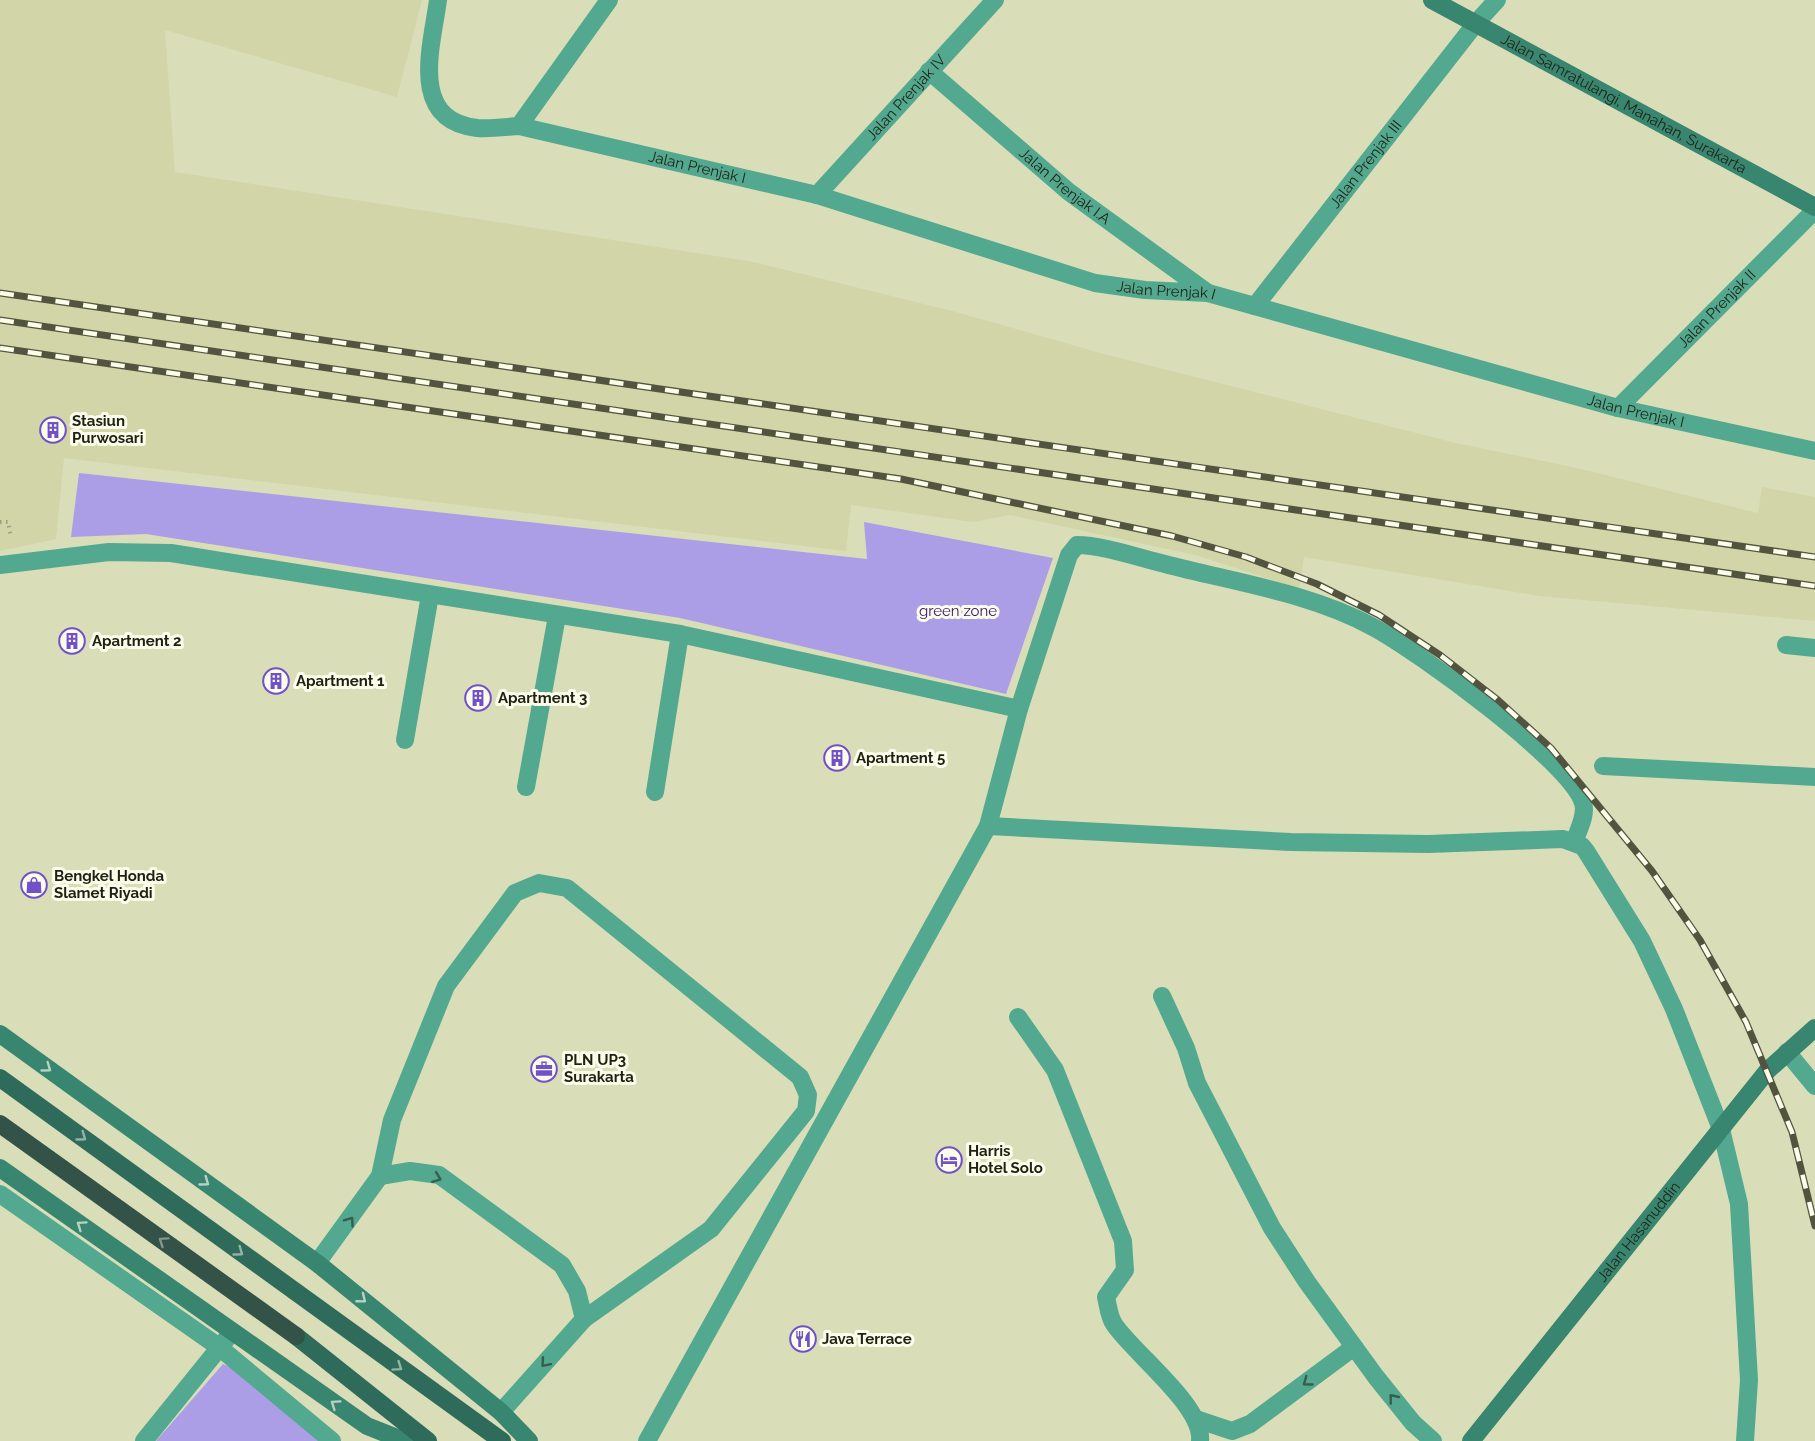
<svg xmlns="http://www.w3.org/2000/svg" width="1815" height="1441" viewBox="0 0 1815 1441" font-family="Raleway,sans-serif">
  <style>
    .built { fill: #d1d5a7 }
    .green { fill: #ab9ee7 }
    .lines { fill: none; stroke-linecap: round; stroke-linejoin: round }
    .path { stroke: #9ca081; stroke-width: 4; stroke-dasharray: 1.5 4.5; stroke-linecap: butt }
    .lane { stroke: #53a990; stroke-width: 18 }
    .street { stroke: #53a990; stroke-width: 18 }
    .secondary { stroke: #398670; stroke-width: 18 }
    .primary { stroke: #2f6b5a; stroke-width: 18 }
    .highway { stroke: #335248; stroke-width: 18 }
    .rail-casing { stroke: #52543f; stroke-width: 7 }
    .rail { stroke: #fbfdea; stroke-width: 4.5; stroke-dasharray: 14; stroke-linecap: butt }
    .oneway { stroke: #b7d3bf }
    .oneway2 { stroke: #95b4a2 }
    .oneway3 { stroke: #365e4b }
    .oneway4 { stroke: #839689 }
    .labels { text-anchor: middle; stroke-width: 6; stroke-linejoin: round; paint-order: stroke }
    .street-label { font-size: 15px; fill: #1f2112; stroke: #fbfdea }
    .poi-label { font-size: 15px; font-weight: bold; fill: #1f2112; stroke: #fbfdea; text-anchor: start }
    .park-label { font-size: 15px; fill: #34156e; stroke: #fbfdea }
  </style>
  <rect width="100%" height="100%" fill="#dadeb8"/>
  <polygon class="built" points="0,0 422,0 397,97 165,30 175,172 754,262 956,312 1104,354 1456,443 1586,470 1758,513 1762,487 1815,497 1815,621 1539,596 1304,557 1299,589 1199,556 1010,515 973,522 851,505 846,551 64,458 56,539 0,551"/>
  <g class="green">
    <polygon points="79,473 867,559 864,522 1053,558 1006,694 680,618 146,534 71,537"/>
    <polygon points="223,1364 252,1376 329,1441 156,1441"/>
  </g>
  <g class="lines">
    <polyline class="path" points="0,522 8,522 11,537"/>
    <g class="lane">
      <polyline points="1162,996 1186,1048 1197,1083 1272,1228 1307,1282 1376,1377 1413,1423 1433,1441"/>
      <path d="M1018,1017L1055,1070L1123,1241L1125,1270L1106,1297C1108,1305 1109,1317 1114,1324C1132,1352 1204,1406 1200,1441"/>
      <polyline points="1787,1052 1815,1086"/>
      <polyline points="380,1176 410,1171 439,1175 562,1265 577,1291 584,1319"/>
      <polyline points="0,1194 219,1347 332,1441"/>
      <polyline points="317,1263 380,1176 392,1120 446,986 515,893 539,883 567,888 800,1077 808,1095 806,1111 711,1229 584,1319 501,1412"/>
      <polyline points="1196,1419 1232,1431 1250,1424 1354,1347"/>
    </g>
    <g class="street">
      <path id="s1" d="M438,0C432,46 408,120 477,128C490,129 505,127 519,126L817,195L1095,283L1145,290L1208,293L1618,408L1815,451"/>
      <path id="s2" d="M929,71L1069,192L1208,293"/>
      <polyline points="519,126 609,0"/>
      <path id="s3" d="M817,195L995,0"/>
      <path id="s4" d="M1255,306L1476,23L1497,0"/>
      <path id="s5" d="M1618,408L1815,210"/>
      <polyline points="0,565 109,552 171,553 680,634 1019,709"/>
      <polyline points="1786,645 1815,648"/>
      <polyline points="405,740 430,595"/>
      <polyline points="1603,766 1815,777"/>
      <polyline points="526,787 557,616"/>
      <polyline points="655,792 680,634"/>
      <polyline points="988,826 1291,842 1428,844 1563,839 1582,846 1586,851 1642,941 1674,1009 1721,1129 1739,1204 1749,1380 1745,1441"/>
      <polyline points="144,1441 232,1332"/>
      <path d="M647,1441L988,826L1019,709L1069,555L1077,545C1102,545 1140,558 1165,564C1233,582 1311,593 1373,627C1416,650 1571,762 1583,803C1587,815 1578,831 1574,842"/>
    </g>
    <g class="secondary">
      <path id="s6" d="M1432,0L1815,207"/>
      <polyline points="0,1034 317,1263 501,1412 529,1441"/>
      <polyline points="0,1168 367,1426 405,1441"/>
      <path id="s7" d="M1471,1441L1768,1070L1815,1028"/>
    </g>
    <g class="primary">
      <polyline points="0,1078 502,1441"/>
      <polyline points="296,1336 428,1441"/>
    </g>
    <polyline class="highway" points="0,1124 296,1336"/>
    <g class="rail-casing">
      <g id="rail">
        <polyline points="0,293 1815,557"/>
        <polyline points="0,320 1815,586"/>
        <polyline points="0,348 901,479 1172,536 1246,557 1317,584 1379,615 1440,655 1498,700 1551,748 1652,871 1700,940 1746,1022 1792,1132 1815,1226"/>
      </g>
    </g>
    <use href="#rail" class="rail"/>
  </g>
  <defs><path id="oneway-chevron" d="M-2-3.5L2.5 0L-2 3.5" fill="none" stroke-width="1.6" stroke-linecap="round" stroke-linejoin="round" transform="scale(1.5)"/></defs>
  <g class="oneway">
    <use href="#oneway-chevron" transform="translate(47 1068) rotate(36)"/>
    <use href="#oneway-chevron" transform="translate(205 1182) rotate(36)"/>
    <use href="#oneway-chevron" transform="translate(81 1225) rotate(-145)"/>
    <use href="#oneway-chevron" transform="translate(362 1299) rotate(39)"/>
    <use href="#oneway-chevron" transform="translate(335 1404) rotate(-145)"/>
  </g>
  <g class="oneway2">
    <use href="#oneway-chevron" transform="translate(82 1137) rotate(36)"/>
    <use href="#oneway-chevron" transform="translate(239 1252) rotate(36)"/>
    <use href="#oneway-chevron" transform="translate(398 1367) rotate(35)"/>
  </g>
  <g class="oneway3">
    <use href="#oneway-chevron" transform="translate(437 1178) rotate(21)"/>
    <use href="#oneway-chevron" transform="translate(350 1221) rotate(-55)"/>
    <use href="#oneway-chevron" transform="translate(545 1363) rotate(131)"/>
    <use href="#oneway-chevron" transform="translate(1307 1382) rotate(144)"/>
    <use href="#oneway-chevron" transform="translate(1393 1398) rotate(-129)"/>
  </g>
  <use class="oneway4" href="#oneway-chevron" transform="translate(163 1241) rotate(-145)"/>
  <defs>
    <g id="building-ring" transform="scale(1.35)"><circle r="9.5" fill="#fbfdea" stroke="#7250ca" stroke-width="1.5"/><path d="M-4-6H4V6H1V3H-1V6H-4ZM-2.5-4.3h1.7v1.8h-1.7ZM.8-4.3h1.7v1.8H.8ZM-2.5-1h1.7V.8h-1.7ZM.8-1h1.7V.8H.8Z" fill="#7250ca"/></g>
    <g id="shop-ring" transform="scale(1.35)"><circle r="9.5" fill="#fbfdea" stroke="#7250ca" stroke-width="1.5"/><path d="M-5-2.5h2.3a2.7 3.5 0 0 1 5.4 0H5L5.5 6h-11ZM-1.5-2.5h3a1.5 2.3 0 0 0-3 0Z" fill="#7250ca"/></g>
    <g id="office-ring" transform="scale(1.35)"><circle r="9.5" fill="#fbfdea" stroke="#7250ca" stroke-width="1.5"/><path d="M-6-3h4V-5.5h4V-3h4V5H-6ZM-1-4.5V-3h2v-1.5ZM-6 0V1H6V0Z" fill="#7250ca"/></g>
    <g id="hotel-ring" transform="scale(1.35)"><circle r="9.5" fill="#fbfdea" stroke="#7250ca" stroke-width="1.5"/><path d="M-6-4.5h1.5V1H6V5H4.5V3h-9V5H-6ZM-4 0a1.8 1.8 0 1 1 3.6 0ZM.5 0V-2.5h3Q6-2.5 6 0Z" fill="#7250ca"/></g>
    <g id="restaurant-ring" transform="scale(1.35)"><circle r="9.5" fill="#fbfdea" stroke="#7250ca" stroke-width="1.5"/><path d="M-5-6h1v4h1v-4h1v4h1v-4h1v5L-1.5 .5V6h-2V.5L-5-1ZM5-6V6H3V1.5H1.5Q1.5-4 5-6Z" fill="#7250ca"/></g>
  </defs>
  <g fill-rule="evenodd">
    <use href="#building-ring" x="53" y="430"/>
    <use href="#building-ring" x="72" y="641"/>
    <use href="#building-ring" x="276" y="681"/>
    <use href="#building-ring" x="478" y="698"/>
    <use href="#building-ring" x="837" y="758"/>
    <use href="#shop-ring" x="34" y="885"/>
    <use href="#office-ring" x="544" y="1069"/>
    <use href="#hotel-ring" x="949" y="1160"/>
    <use href="#restaurant-ring" x="803" y="1339"/>
  </g>
  <g class="labels">
    <g class="street-label">
      <text dy="5" stroke="none"><textPath href="#s3" startOffset="132">Jalan Prenjak IV</textPath></text>
      <text dy="5" stroke="none"><textPath href="#s6" startOffset="218">Jalan Samratulangi, Manahan, Surakarta</textPath></text>
      <text dy="5" stroke="none"><textPath href="#s4" startOffset="180">Jalan Prenjak III</textPath></text>
      <text dy="5" stroke="none"><textPath href="#s1" startOffset="380">Jalan Prenjak I</textPath></text>
      <text dy="5" stroke="none"><textPath href="#s2" startOffset="178">Jalan Prenjak I.A</textPath></text>
      <text dy="5" stroke="none"><textPath href="#s1" startOffset="866">Jalan Prenjak I</textPath></text>
      <text dy="5" stroke="none"><textPath href="#s5" startOffset="140">Jalan Prenjak II</textPath></text>
      <text dy="5" stroke="none"><textPath href="#s1" startOffset="1352">Jalan Prenjak I</textPath></text>
      <text dy="5" stroke="none"><textPath href="#s7" startOffset="268">Jalan Hasanuddin</textPath></text>
    </g>
    <g class="poi-label">
      <text x="72" y="426">Stasiun<tspan x="72" dy="17">Purwosari</tspan></text>
      <text x="92" y="646">Apartment 2</text>
      <text x="296" y="686">Apartment 1</text>
      <text x="498" y="703">Apartment 3</text>
      <text x="856" y="763">Apartment 5</text>
      <text x="54" y="881">Bengkel Honda<tspan x="54" dy="17">Slamet Riyadi</tspan></text>
      <text x="564" y="1065">PLN UP3<tspan x="564" dy="17">Surakarta</tspan></text>
      <text x="968" y="1156">Harris<tspan x="968" dy="17">Hotel Solo</tspan></text>
      <text x="822" y="1344">Java Terrace</text>
    </g>
    <g class="park-label">
      <text x="958" y="616">green zone</text>
    </g>
  </g>
</svg>
